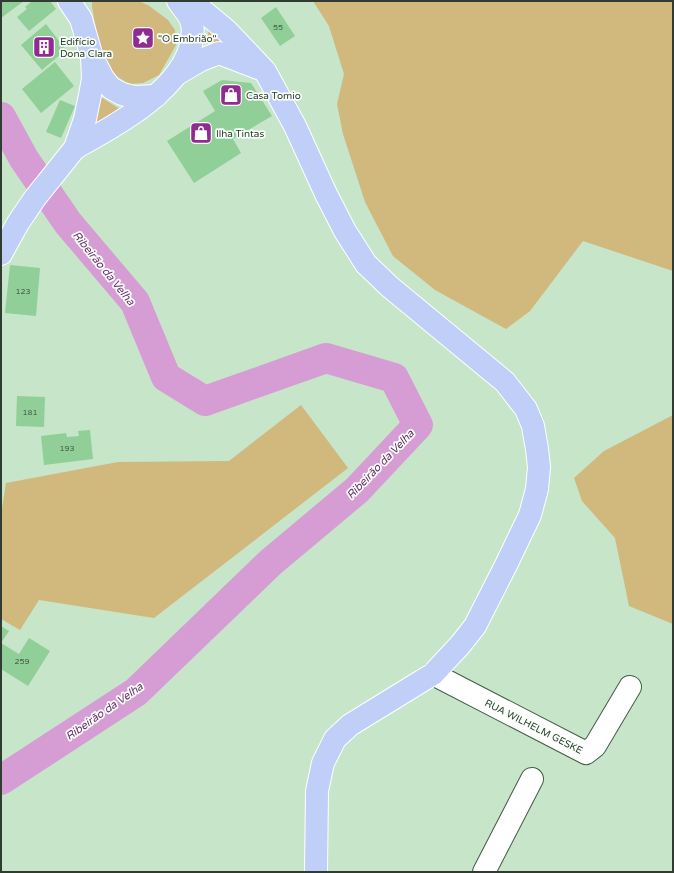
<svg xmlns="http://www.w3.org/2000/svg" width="674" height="873" viewBox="0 0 674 873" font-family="'Varela Round',sans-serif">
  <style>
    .green { fill: #d1b87d }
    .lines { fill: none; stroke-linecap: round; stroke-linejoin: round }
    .river { stroke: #d69dd4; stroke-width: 30 }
    .building { fill: #91cf98 }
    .minor-casing { stroke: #425d45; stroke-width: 24 }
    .major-casing { stroke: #fff; stroke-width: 24 }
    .minor { stroke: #fff; stroke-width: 22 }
    .major { stroke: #bfcff8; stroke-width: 22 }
    .labels { text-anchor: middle; stroke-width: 3.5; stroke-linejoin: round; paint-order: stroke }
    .number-label { font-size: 8px; fill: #48614b }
    .poi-label { font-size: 10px; fill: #303c31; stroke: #f8fff9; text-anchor: start }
    .street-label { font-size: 10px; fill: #303c31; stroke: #f8fff9 }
    .water-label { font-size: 11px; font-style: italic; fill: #6d2a6d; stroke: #f8fff9 }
  </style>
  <rect width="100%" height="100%" fill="#c6e5c9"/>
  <g class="green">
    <polygon points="92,1 138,1 148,5 168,20 175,30 176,45 159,75 143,83 130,84 119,78 108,69 101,56 92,7"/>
    <polygon points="313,1 673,1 673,271 583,241 530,311 506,329 435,290 393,256 365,202 343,134 337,104 344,74 329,26"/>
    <polygon points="209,26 227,45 207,43"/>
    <polygon points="98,95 121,110 85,135"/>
    <polygon points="301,405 348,468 154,618 39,600 20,630 1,619 1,515 6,483 118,462 229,461"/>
    <polygon points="673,415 673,624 629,606 615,538 582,501 574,478 604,451"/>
  </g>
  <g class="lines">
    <polyline class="river" points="1,117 24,159 68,223 135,302 166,377 205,401 326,358 394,378 418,425 357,490 271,562 136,692 1,780"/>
  </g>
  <g class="building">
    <polygon points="1,1 24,1 1,18"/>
    <polygon points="32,1 50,1 56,9 29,31 17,17 27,9 25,7"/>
    <polygon points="276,7 295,36 280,46 261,18"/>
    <polygon points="46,24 66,50 42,70 21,45"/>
    <polygon points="55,62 74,86 41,113 22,89"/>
    <polygon points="222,80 251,83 272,116 233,139 241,153 194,183 167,141 215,111 203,91"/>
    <polygon points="60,100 75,106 61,138 46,132"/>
    <polygon points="10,265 40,268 36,316 5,313"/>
    <polygon points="17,396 45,397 44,427 16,426"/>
    <polygon points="90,430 93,459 44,465 41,436 66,433 67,437 79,436 78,431"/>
    <polygon points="1,626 9,631 1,643 19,654 29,638 50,651 28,686 1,669"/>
  </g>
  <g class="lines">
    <g class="minor-casing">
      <g id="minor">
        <polyline points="433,674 586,753 595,746 630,687"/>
        <polyline points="484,872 532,779"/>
      </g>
    </g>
    <g class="major-casing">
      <g id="major">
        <polyline points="69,1 81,19 92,57 103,78 111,88 122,94 134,97 156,96"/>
        <polyline points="179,1 203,11 227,31 265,71 295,126 326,194 345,231 366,264 390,287 505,382 526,409 533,426 537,449 539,467 537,489 530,515 506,565 475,626 460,645 433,674 350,725 335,739 323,763 317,791 316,872"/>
        <polyline points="177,74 201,60 219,53 258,68"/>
        <path d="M75,148C115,126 185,89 192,39C193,33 193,24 190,18C187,12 182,7 178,1"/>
        <polyline points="1,254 18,223 35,198 75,148 85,119 90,95 93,79 92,57"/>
      </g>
    </g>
    <use href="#minor" class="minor"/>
    <use href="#major" class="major"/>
  </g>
  <defs>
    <g id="sight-square" transform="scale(1.15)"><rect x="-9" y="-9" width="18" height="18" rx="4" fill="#902b91" stroke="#f8fff9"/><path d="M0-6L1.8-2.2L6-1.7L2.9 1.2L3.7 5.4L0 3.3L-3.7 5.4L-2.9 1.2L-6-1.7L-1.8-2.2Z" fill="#fff"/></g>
    <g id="building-square" transform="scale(1.15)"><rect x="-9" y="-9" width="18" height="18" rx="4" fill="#902b91" stroke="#f8fff9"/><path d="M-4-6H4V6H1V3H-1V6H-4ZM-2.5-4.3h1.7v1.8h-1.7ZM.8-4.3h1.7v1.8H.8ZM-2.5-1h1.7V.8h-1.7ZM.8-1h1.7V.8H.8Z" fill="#fff"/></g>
    <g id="shop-square" transform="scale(1.15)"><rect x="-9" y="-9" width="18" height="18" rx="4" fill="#902b91" stroke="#f8fff9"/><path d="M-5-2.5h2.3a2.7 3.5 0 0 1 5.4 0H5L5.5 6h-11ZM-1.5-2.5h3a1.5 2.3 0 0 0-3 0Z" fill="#fff"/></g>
  </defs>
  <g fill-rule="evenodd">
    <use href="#sight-square" x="143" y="38"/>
    <use href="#building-square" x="44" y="47"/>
    <use href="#shop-square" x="231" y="95"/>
    <use href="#shop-square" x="201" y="133"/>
  </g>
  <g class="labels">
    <g class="number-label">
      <text x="278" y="30">55</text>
      <text x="23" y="294">123</text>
      <text x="30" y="415">181</text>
      <text x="67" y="451">193</text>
      <text x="22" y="664">259</text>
    </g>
    <g class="poi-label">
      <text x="158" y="42">"O Embrião"</text>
      <text x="60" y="45">Edifício<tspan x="60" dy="12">Dona Clara</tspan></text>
      <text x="246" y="99">Casa Tomio</text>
      <text x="216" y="137">Ilha Tintas</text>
    </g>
    <g class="street-label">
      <text transform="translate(534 726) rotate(27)" y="4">RUA WILHELM GESKE</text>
    </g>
    <g class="water-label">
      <text transform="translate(104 268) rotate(51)" y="4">Ribeirão da Velha</text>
      <text transform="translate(380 464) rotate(-46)" y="4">Ribeirão da Velha</text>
      <text transform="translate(104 711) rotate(-35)" y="4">Ribeirão da Velha</text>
    </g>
  </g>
  <rect width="674" height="873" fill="none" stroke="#303c31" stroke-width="4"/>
</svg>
